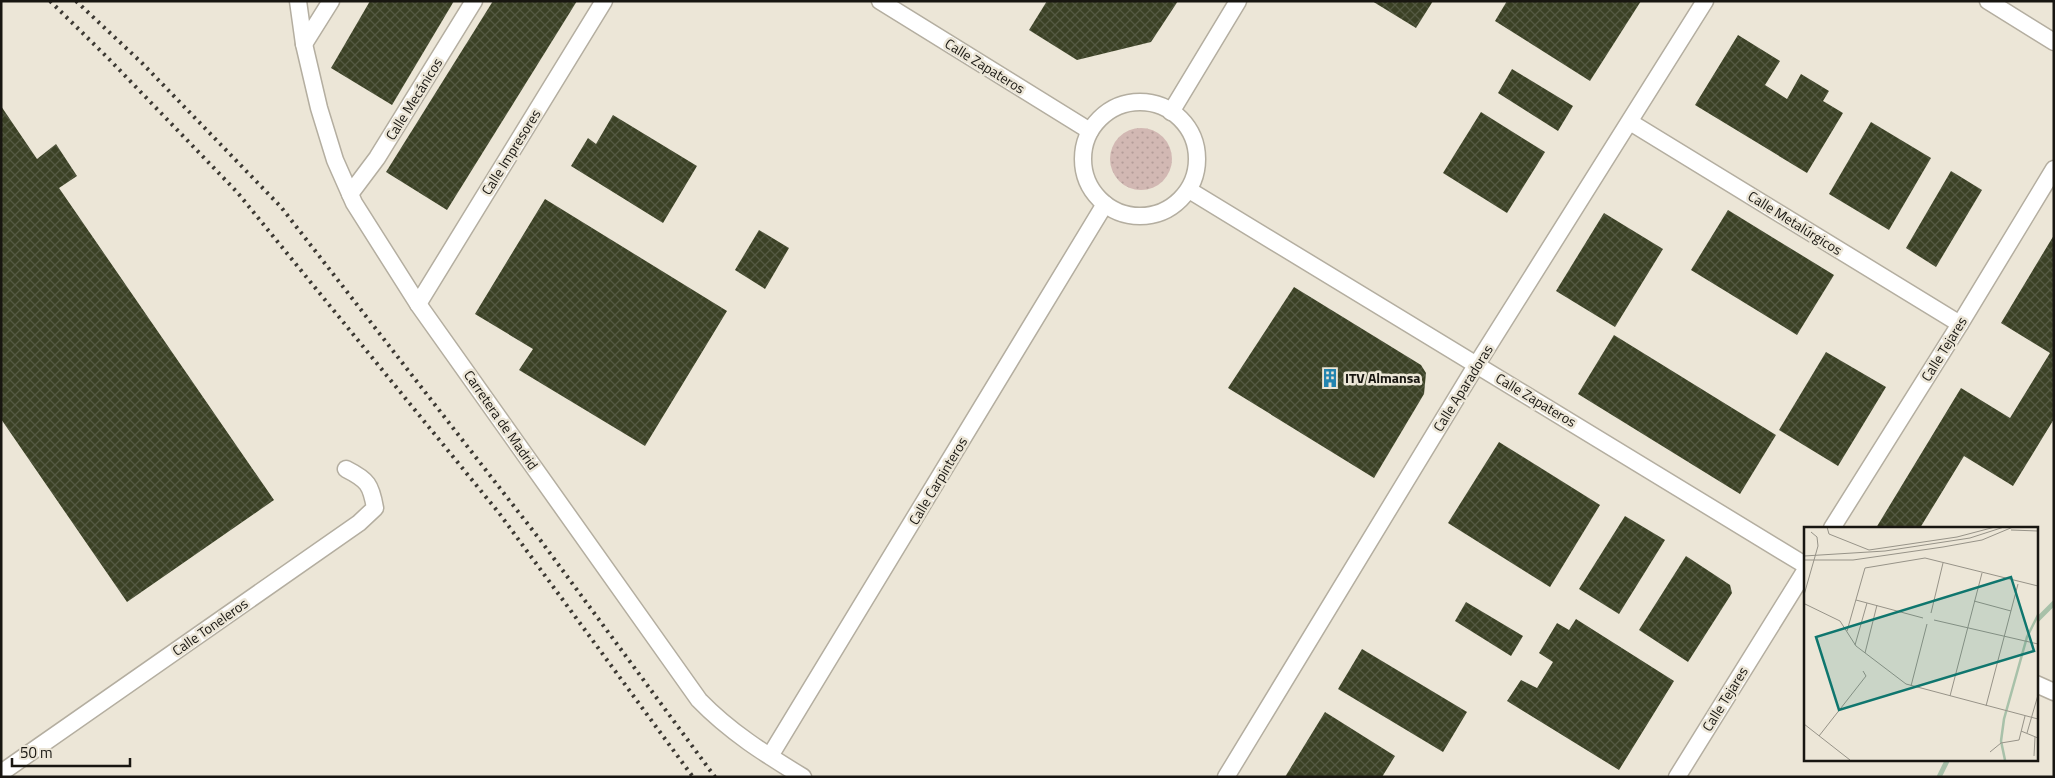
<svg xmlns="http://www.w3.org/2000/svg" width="2055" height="778" viewBox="0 0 2055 778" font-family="'Titillium Web',sans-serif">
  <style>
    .park { fill: url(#park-dots) }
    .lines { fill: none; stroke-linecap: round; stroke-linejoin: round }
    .stream { stroke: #a8c1a9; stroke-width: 5 }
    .building { fill: url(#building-cross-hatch) }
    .minor-casing { stroke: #b4aea0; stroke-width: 19 }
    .minor { stroke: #fff; stroke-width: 16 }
    .rail { stroke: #3c3933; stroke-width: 4; stroke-dasharray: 2.5 5; stroke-linecap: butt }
    .labels { text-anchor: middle; stroke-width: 5; stroke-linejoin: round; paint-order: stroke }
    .street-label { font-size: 14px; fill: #181611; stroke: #ece6d7 }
    .poi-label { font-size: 14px; font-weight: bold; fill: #181611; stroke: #ece6d7; text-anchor: start }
    .inset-river { fill: none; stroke: #a8c1a9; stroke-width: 2.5 }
    .inset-road { fill: none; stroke: #979388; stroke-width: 1 }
    .view { fill: #0f766e; fill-opacity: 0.15; stroke: #0f766e; stroke-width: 2.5 }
    .inset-edge { fill: none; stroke: #181611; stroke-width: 2.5 }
  </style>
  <defs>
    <pattern id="park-dots" width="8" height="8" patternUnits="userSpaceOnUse" patternTransform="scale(1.25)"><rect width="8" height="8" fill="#d2b8b3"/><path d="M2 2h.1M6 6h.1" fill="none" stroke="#b49d99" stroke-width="1.8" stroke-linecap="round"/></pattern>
    <pattern id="building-cross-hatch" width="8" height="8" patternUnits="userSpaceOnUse" patternTransform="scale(1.25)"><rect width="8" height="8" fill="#3b4125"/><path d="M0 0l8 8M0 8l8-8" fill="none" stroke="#545942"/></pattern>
  </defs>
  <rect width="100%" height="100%" fill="#ece6d7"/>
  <circle class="park" cx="1141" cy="159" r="31"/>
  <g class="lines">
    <g class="stream">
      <polyline points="2036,621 2054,603"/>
      <polyline points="1939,777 1948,759"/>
    </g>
  </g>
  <g class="building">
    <polygon points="370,1 454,1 392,105 331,68"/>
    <polygon points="493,1 577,1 447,210 386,172"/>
    <polygon points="1047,1 1178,1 1151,42 1077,60 1029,30"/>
    <polygon points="1372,1 1433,1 1416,28"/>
    <polygon points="1507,1 1641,1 1590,81 1495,21"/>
    <polygon points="1738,35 1780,61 1765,85 1787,99 1801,74 1829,91 1823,101 1843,113 1807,173 1695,105"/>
    <polygon points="1512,69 1573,106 1558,131 1498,93"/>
    <polygon points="1,106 37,159 56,144 77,176 59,188 274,500 127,602 1,419"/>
    <polygon points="1481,112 1545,152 1507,213 1443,173"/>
    <polygon points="613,115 697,166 663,223 571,166 588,138 596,144"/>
    <polygon points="1871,122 1931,158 1889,230 1829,194"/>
    <polygon points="1951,171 1982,190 1936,267 1906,248"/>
    <polygon points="545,199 727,311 645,446 519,370 533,349 475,314"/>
    <polygon points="1728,210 1834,275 1797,335 1691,270"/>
    <polygon points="1604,213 1663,249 1615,327 1556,291"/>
    <polygon points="759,230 789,248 765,289 735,270"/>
    <polygon points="2054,235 2054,419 2013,486 1964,456 1920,528 1876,528 1961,388 2010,418 2050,353 2001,323"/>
    <polygon points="1294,287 1421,365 1426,373 1424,394 1374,478 1228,388"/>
    <polygon points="1614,335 1776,435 1740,494 1578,394"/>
    <polygon points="1826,352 1886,387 1838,466 1779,430"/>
    <polygon points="1499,442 1600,505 1550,587 1448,523"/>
    <polygon points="1625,516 1665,540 1619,614 1579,589"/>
    <polygon points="1686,556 1730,585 1732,593 1688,662 1639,630"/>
    <polygon points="1466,602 1523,636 1511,656 1455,621"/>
    <polygon points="1576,619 1674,681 1619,770 1507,701 1521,680 1537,688 1553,662 1539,653 1557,623 1569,630"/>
    <polygon points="1362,649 1467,712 1443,752 1338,689"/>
    <polygon points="1325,712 1395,756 1382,777 1285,777"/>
  </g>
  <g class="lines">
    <g class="minor-casing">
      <g id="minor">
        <path d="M298,1L304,44L319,108L335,160L354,203L418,304L699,700C730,732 765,754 803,777"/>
        <polyline points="880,1 1090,131"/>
        <polyline points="1988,1 2054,42"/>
        <polyline points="304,44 331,1"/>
        <circle cx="1140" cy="159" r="57"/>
        <polyline points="1171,112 1238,1"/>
        <polyline points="1630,122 1960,324"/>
        <polyline points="1189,190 1805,565"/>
        <polyline points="350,194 377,158 474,1"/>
        <polyline points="418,304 604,1"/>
        <polyline points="1832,528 1960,324 2054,169"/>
        <polyline points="2036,684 2054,692"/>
        <polyline points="770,756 1105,204"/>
        <path d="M1,773L359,523L375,508C371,485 368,480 346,469"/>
        <polyline points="1226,777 1477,364 1705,1"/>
        <polyline points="1677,777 1805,571"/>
      </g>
    </g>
    <use href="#minor" class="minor"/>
    <g class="rail">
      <polyline points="50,1 107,57 237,192 499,513 693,777"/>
      <polyline points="76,1 142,63 281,207 541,541 715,777"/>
    </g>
  </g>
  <defs>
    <g id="building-bare" transform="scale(1.5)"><path d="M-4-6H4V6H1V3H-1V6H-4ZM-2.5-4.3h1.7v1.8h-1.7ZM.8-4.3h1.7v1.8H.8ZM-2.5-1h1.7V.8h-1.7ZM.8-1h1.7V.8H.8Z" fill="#2384af" stroke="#ece6d7" stroke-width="2.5" paint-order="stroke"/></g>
  </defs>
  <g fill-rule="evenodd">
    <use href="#building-bare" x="1330" y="378"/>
  </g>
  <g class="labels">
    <g class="street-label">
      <text transform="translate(985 66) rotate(32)" y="5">Calle Zapateros</text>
      <text transform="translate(414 99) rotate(-58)" y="5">Calle Mecánicos</text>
      <text transform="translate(511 152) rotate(-58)" y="5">Calle Impresores</text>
      <text transform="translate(1795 223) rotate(32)" y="5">Calle Metalúrgicos</text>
      <text transform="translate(1944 349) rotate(-58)" y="5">Calle Tejares</text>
      <text transform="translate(1463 388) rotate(-58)" y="5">Calle Aparadoras</text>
      <text transform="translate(1536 400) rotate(31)" y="5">Calle Zapateros</text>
      <text transform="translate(501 420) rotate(55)" y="5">Carretera de Madrid</text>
      <text transform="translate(938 481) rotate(-59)" y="5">Calle Carpinteros</text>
      <text transform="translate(210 627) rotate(-35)" y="5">Calle Toneleros</text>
      <text transform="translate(1725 699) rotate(-58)" y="5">Calle Tejares</text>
    </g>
    <g class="poi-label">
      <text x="1345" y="383">ITV Almansa</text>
    </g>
  </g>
  <g transform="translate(1804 527)">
    <rect width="234" height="234" fill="#ece6d7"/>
    <path class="inset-river" d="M201,233L197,214L200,192L223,110L234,88"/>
    <path class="inset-road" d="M23,0L25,7L65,23L153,10L191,0M207,3L234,4M0,29L81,24L166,11L200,0M0,33H49L139,20L178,13L209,0M0,68L14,19L13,10L7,5M52,73L119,91M170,74L207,84M1,77L36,94L52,119L102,157L234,192M127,86L139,36M130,93L234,117M43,104L61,41L121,31L234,59M51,118L63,76M61,126L73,78M107,159L123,97M146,169L178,46M182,179L214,57M0,197L46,233M217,204L234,211M223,206L234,168M15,209L62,149L59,144M186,225L197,216L215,213L221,189M230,229L231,210"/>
    <path class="view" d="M207,50L230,124L35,183L12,110Z"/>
    <rect width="234" height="234" class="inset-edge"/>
  </g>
  <rect width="2055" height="778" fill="none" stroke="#181611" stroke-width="5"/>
  <path d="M12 758v8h118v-8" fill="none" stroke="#181611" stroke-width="2.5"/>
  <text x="20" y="758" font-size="15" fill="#181611" stroke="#ece6d7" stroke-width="4" paint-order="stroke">50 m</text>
</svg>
